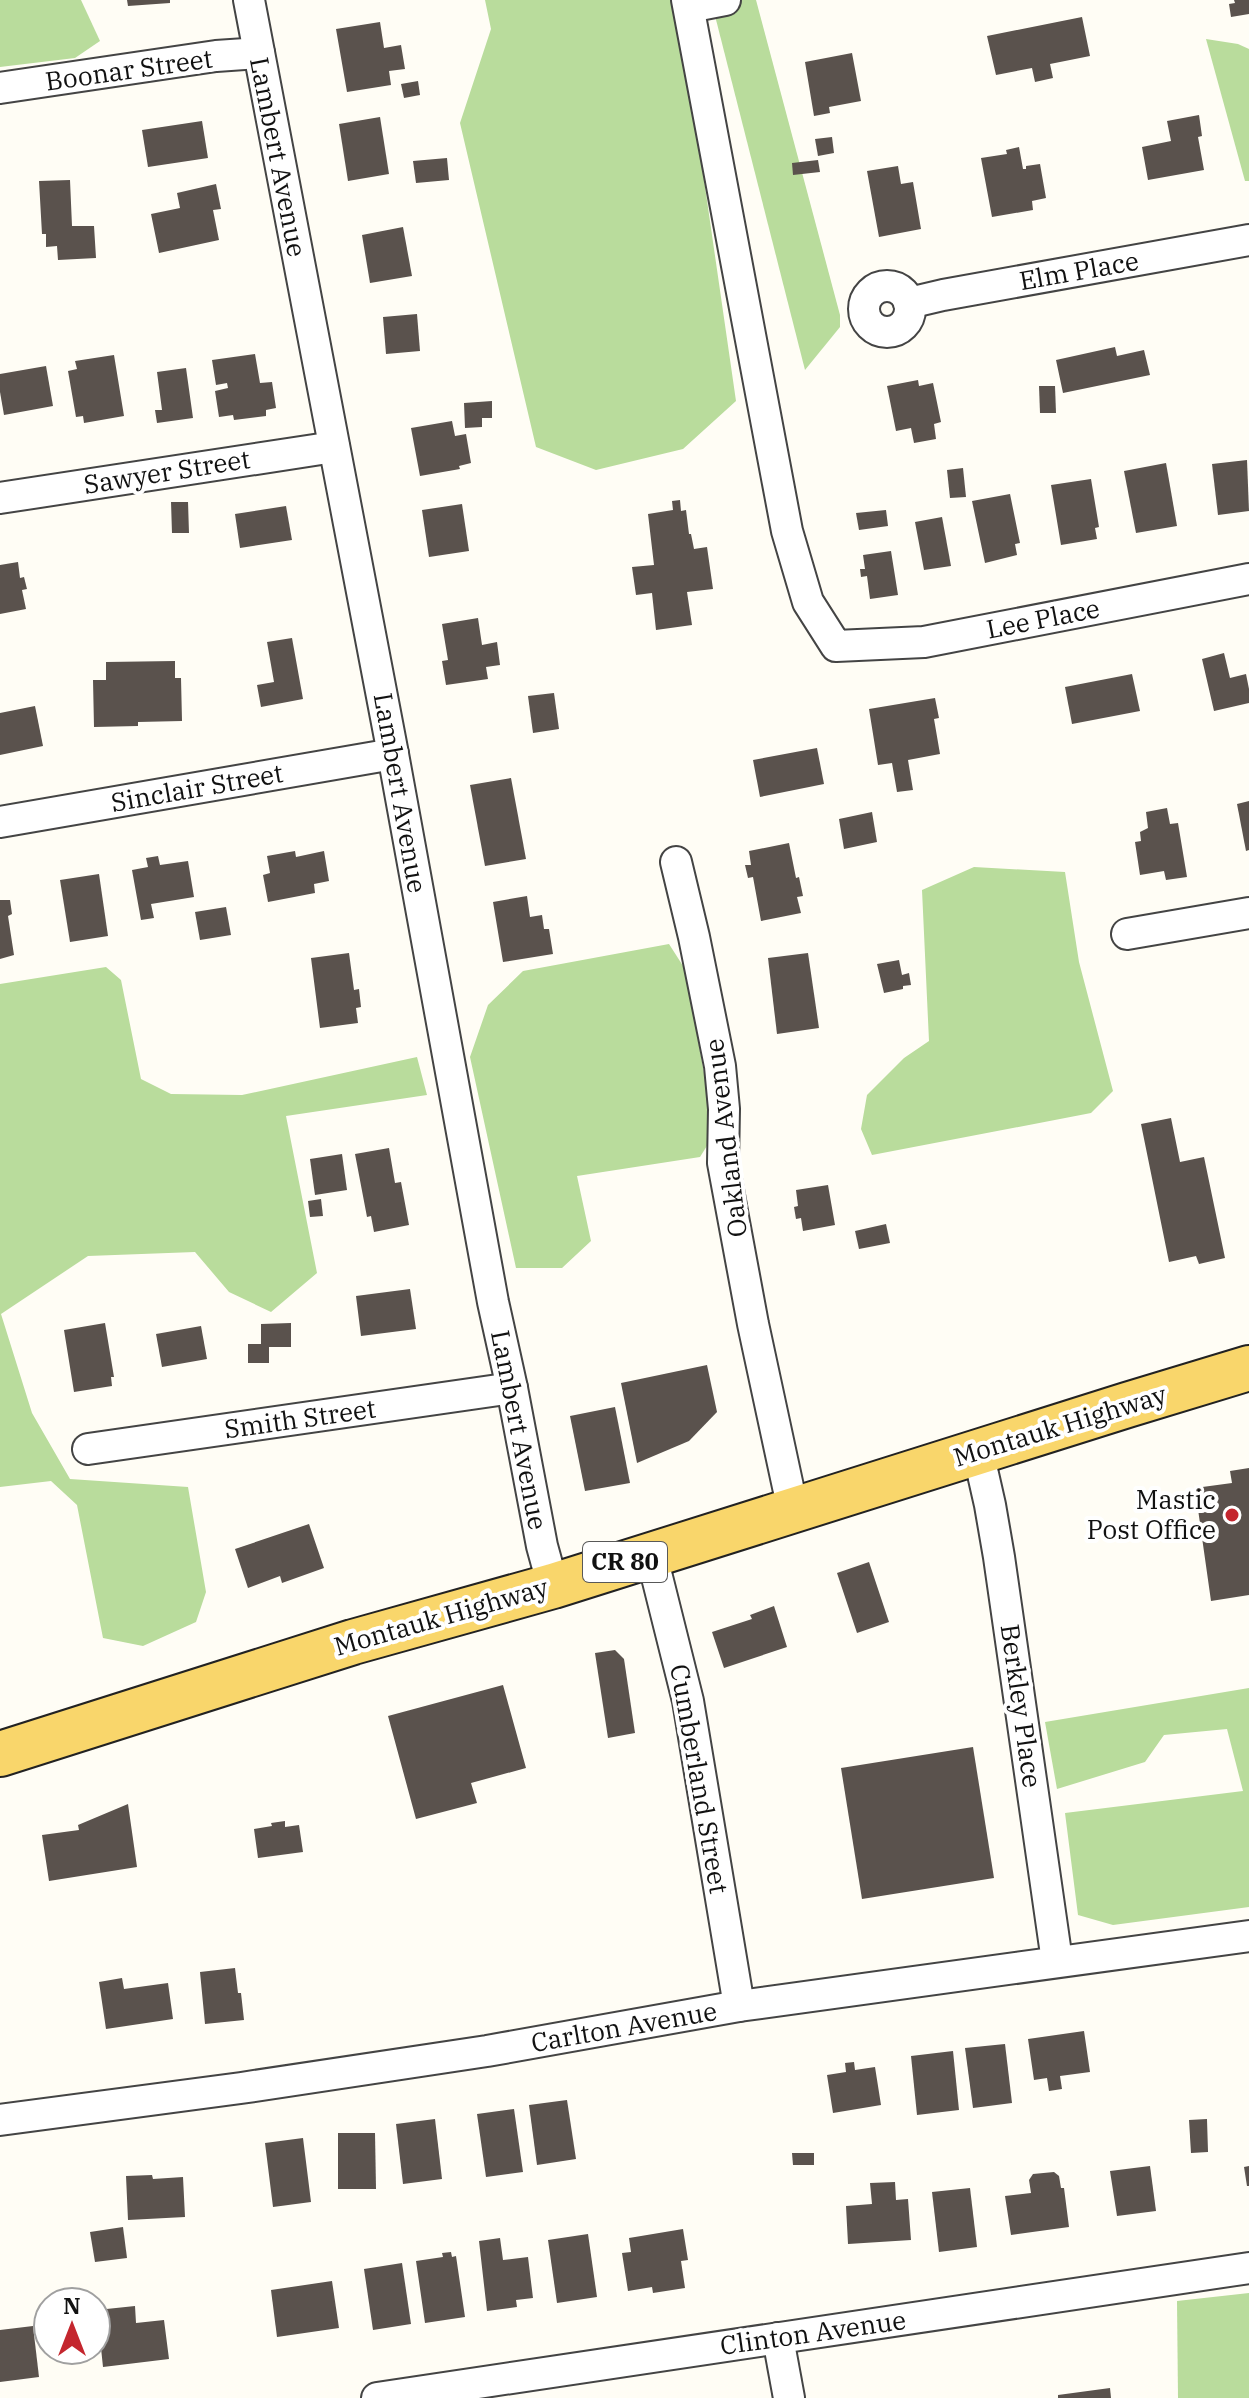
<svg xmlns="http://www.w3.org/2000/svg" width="1249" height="2398" viewBox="0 0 1249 2398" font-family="'IBM Plex Serif',serif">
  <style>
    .forest { fill: #b9dc9c }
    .building { fill: #5a524d }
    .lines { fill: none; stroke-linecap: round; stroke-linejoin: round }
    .street-casing { stroke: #444; stroke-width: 34 }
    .primary-casing { stroke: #222; stroke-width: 48 }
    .street { stroke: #fff; stroke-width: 30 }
    .primary { stroke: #f9d66b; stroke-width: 44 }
    .poi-dot { fill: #c4262e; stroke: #fff; stroke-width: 3 }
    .labels { text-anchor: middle; stroke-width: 8; stroke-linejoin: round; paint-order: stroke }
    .shield { fill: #fff; stroke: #585858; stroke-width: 2 }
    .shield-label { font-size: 24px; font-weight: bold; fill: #111 }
    .street-label { font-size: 26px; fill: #111; stroke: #fff }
    .poi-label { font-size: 26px; fill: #111; stroke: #fff; text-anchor: end }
  </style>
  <rect width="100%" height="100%" fill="#fffdf5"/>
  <g class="forest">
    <polygon points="0,0 81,0 100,41 75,58 0,67"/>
    <polygon points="485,0 678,0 736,401 683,449 596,470 536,447 460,123 491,29"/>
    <polygon points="711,0 756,0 840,315 840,327 805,370"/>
    <polygon points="1206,39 1238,44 1249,49 1249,181 1245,181"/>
    <polygon points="974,867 1065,872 1079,962 1113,1091 1091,1113 872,1155 861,1129 867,1095 904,1058 929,1041 922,890"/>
    <polygon points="669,944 685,969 715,1133 700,1157 577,1176 591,1241 562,1268 516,1268 470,1057 488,1005 523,971"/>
    <polygon points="106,967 121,980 141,1079 171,1094 242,1095 417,1057 427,1095 286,1116 317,1273 271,1312 229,1292 195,1252 88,1256 1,1314 32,1413 70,1479 188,1487 206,1592 196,1622 143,1646 103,1638 77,1505 51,1481 0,1487 0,984"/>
    <polygon points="1249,1688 1249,1907 1113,1925 1078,1915 1065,1813 1243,1791 1227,1729 1164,1735 1145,1762 1057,1789 1045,1722"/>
    <polygon points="1249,2293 1249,2398 1178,2398 1177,2301"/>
  </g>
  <g class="building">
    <polygon points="127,0 170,0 170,3 128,6"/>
    <polygon points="1234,0 1249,0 1249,14 1231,17 1229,4 1235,3"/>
    <polygon points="1082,17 1090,56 1050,64 1053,78 1035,82 1032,68 996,75 987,36"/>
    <polygon points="380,22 384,48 401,45 405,69 389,71 391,85 347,92 336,29"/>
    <polygon points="852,53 861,101 829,107 830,113 814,116 805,62"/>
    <polygon points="418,81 420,95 404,98 401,84"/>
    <polygon points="1199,115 1202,136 1198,137 1204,170 1148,180 1142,147 1171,141 1167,121"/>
    <polygon points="380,117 389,174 348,181 339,124"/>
    <polygon points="202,121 208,158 148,167 142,130"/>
    <polygon points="832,137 834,153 818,156 815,139"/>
    <polygon points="1019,147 1023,169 1026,169 1026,166 1040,164 1046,198 1032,201 1033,210 992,217 981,158 1007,154 1006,150"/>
    <polygon points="447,158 449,180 416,183 413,161"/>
    <polygon points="818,160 820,172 793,175 792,163"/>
    <polygon points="898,166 901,184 913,182 921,229 879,237 867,171"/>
    <polygon points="70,180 72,226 94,226 96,258 58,260 57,246 46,247 46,234 42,234 39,181"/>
    <polygon points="216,184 221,209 213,210 219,240 159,253 151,214 180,208 177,193"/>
    <polygon points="403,227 412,276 370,283 362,235"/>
    <polygon points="417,314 420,351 386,354 383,317"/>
    <polygon points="1115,347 1117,356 1144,350 1150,375 1063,393 1056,360"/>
    <polygon points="255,354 260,383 272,382 276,408 266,410 266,416 234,420 233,415 219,417 215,391 228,388 227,383 216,385 212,360"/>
    <polygon points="114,355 124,416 84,423 83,416 76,417 68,371 77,369 75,361"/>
    <polygon points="46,366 53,406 4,415 0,392 0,374"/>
    <polygon points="186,368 193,418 157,423 155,410 162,410 157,372"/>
    <polygon points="918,380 919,386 933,383 941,422 934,424 936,439 914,443 911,428 896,431 887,386"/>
    <polygon points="1039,386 1055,386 1056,413 1040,413"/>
    <polygon points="492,401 492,418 482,418 482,427 465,428 464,403"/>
    <polygon points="452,421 455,436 466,434 471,463 459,466 460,469 420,476 411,428"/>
    <polygon points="1247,460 1249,511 1218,515 1212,464"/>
    <polygon points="1166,463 1177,526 1136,533 1124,471"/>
    <polygon points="963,468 966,497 950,498 947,470"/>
    <polygon points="1091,479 1099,527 1095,528 1097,539 1061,545 1051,485"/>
    <polygon points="1010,494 1020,543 1015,544 1017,555 985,563 972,501"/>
    <polygon points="680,500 681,511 686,510 689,534 691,534 694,549 707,547 713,589 687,592 692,625 656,630 652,593 636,595 632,567 654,565 648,514 673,510 672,501"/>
    <polygon points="171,502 188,502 189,533 172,533"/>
    <polygon points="462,504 469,551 429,557 422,510"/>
    <polygon points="286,506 292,540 240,548 235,514"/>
    <polygon points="886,510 888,526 859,530 856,513"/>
    <polygon points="942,517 951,566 924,570 915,522"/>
    <polygon points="891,551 898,595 870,599 867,576 861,577 860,569 865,569 863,555"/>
    <polygon points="18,562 20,578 24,577 27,589 22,590 26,609 0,614 0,565"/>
    <polygon points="478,618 482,645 497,642 500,665 486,667 488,679 446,685 442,661 448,660 442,624"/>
    <polygon points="292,638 303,699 261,707 257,685 274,682 267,642"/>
    <polygon points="1224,653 1230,678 1246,674 1249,689 1249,703 1214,711 1202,659"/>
    <polygon points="175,661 175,678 181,678 182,721 138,722 138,726 94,727 93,680 106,680 106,662"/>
    <polygon points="1132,674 1140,711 1072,724 1065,687"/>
    <polygon points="554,693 559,729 533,733 528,696"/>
    <polygon points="935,698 939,718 934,719 940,754 908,760 913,790 897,792 892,763 878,765 869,709"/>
    <polygon points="35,706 43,746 0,755 0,713"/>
    <polygon points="817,748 824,784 760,797 753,760"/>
    <polygon points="511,778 526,859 485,866 470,785"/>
    <polygon points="1249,801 1249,850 1246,851 1237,804"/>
    <polygon points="1167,808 1170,824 1178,823 1187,877 1166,880 1164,871 1140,875 1135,842 1141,841 1140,832 1148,828 1146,812"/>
    <polygon points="872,812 877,842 844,849 839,819"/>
    <polygon points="789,843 796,878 799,877 803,896 797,897 801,913 761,921 753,877 748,878 745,865 751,865 749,851"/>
    <polygon points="295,851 296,857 324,851 329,881 314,884 315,893 268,902 263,875 270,873 267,856"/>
    <polygon points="158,856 160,865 188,861 194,897 151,904 154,918 141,920 132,870 148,867 146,858"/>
    <polygon points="99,874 108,936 70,942 60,880"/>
    <polygon points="527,896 530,917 542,915 544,929 549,929 553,954 503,962 493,902"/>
    <polygon points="0,900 10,900 12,914 8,916 14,955 0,959"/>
    <polygon points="226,907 231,935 200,940 195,912"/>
    <polygon points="349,953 354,990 359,989 361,1007 356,1008 358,1023 320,1028 311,958"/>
    <polygon points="808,953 819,1028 777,1034 768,958"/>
    <polygon points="899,960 902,975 909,973 911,985 903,986 903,989 884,993 877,964"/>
    <polygon points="1171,1118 1180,1162 1204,1157 1225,1258 1199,1264 1196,1256 1169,1262 1141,1124"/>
    <polygon points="389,1148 395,1183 401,1182 409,1225 374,1232 371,1216 367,1217 355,1154"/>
    <polygon points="342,1154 347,1190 315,1195 310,1159"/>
    <polygon points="828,1185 835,1225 803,1231 801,1218 796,1219 794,1207 798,1206 796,1190"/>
    <polygon points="321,1199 323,1216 310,1217 308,1201"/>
    <polygon points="886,1224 890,1243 859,1249 855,1231"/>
    <polygon points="410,1289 416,1329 361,1336 356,1296"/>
    <polygon points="105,1323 114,1377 111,1377 112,1386 74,1392 64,1330"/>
    <polygon points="291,1323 291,1347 269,1347 269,1363 248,1363 248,1344 261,1344 261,1324"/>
    <polygon points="201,1326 207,1359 162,1367 156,1334"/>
    <polygon points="707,1365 717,1412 689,1441 637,1463 621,1383"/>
    <polygon points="615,1407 630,1483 585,1491 570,1416"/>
    <polygon points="1249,1468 1249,1595 1211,1601 1195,1488 1232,1483 1230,1471"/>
    <polygon points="309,1524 324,1568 282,1583 280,1576 248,1588 235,1549"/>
    <polygon points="869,1562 889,1622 857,1633 837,1573"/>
    <polygon points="774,1606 787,1647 724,1668 712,1632 752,1619 750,1615"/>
    <polygon points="615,1650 624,1659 635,1733 608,1738 595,1653"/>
    <polygon points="503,1685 526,1768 471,1783 477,1803 416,1819 388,1716"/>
    <polygon points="973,1747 994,1878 862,1899 841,1768"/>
    <polygon points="128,1804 137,1867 49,1881 42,1835 79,1830 78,1825"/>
    <polygon points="285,1821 285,1827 299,1825 303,1852 258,1858 254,1829 272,1826 271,1823"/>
    <polygon points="235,1968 238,1993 241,1993 244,2020 205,2024 200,1972"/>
    <polygon points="122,1978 124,1989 168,1983 173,2019 106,2029 99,1982"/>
    <polygon points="1084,2031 1090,2072 1060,2076 1062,2089 1049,2091 1047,2078 1034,2080 1028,2039"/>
    <polygon points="1005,2044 1012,2103 973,2108 965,2048"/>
    <polygon points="953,2051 959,2110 917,2115 911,2056"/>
    <polygon points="854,2062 855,2070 875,2067 881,2105 833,2113 827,2075 846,2072 845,2063"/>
    <polygon points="567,2100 576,2159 537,2165 529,2105"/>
    <polygon points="514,2109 523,2172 486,2177 477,2114"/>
    <polygon points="435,2119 442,2179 403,2184 396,2124"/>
    <polygon points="1207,2119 1208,2152 1191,2153 1189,2120"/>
    <polygon points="338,2133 375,2133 376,2189 338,2189"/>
    <polygon points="303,2138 311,2202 273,2207 265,2143"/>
    <polygon points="792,2153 814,2153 814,2165 793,2165"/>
    <polygon points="1150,2166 1156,2211 1117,2216 1110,2171"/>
    <polygon points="1249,2166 1249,2186 1247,2186 1244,2167"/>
    <polygon points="1054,2172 1059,2176 1061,2188 1064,2188 1069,2227 1011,2235 1005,2196 1031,2193 1029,2180 1033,2174"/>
    <polygon points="152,2175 153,2179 183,2177 185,2217 128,2220 126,2176"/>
    <polygon points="895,2182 896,2200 908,2199 911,2240 848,2244 846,2206 872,2204 870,2183"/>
    <polygon points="970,2188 977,2247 939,2252 932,2192"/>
    <polygon points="123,2227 127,2258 95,2262 90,2232"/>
    <polygon points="683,2229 688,2260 681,2261 685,2288 653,2293 652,2287 628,2291 622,2253 631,2252 629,2238"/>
    <polygon points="588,2234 597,2297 557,2303 548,2240"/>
    <polygon points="500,2238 503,2260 528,2257 533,2298 516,2300 517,2307 487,2311 479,2241"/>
    <polygon points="451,2252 452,2257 456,2256 465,2317 425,2323 416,2261 443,2257 442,2253"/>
    <polygon points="402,2263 411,2324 373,2330 364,2269"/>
    <polygon points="332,2281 339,2328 277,2337 271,2290"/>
    <polygon points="135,2306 136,2323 164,2320 169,2359 103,2367 97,2310"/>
    <polygon points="33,2326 39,2377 0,2382 0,2330"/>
    <polygon points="1110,2388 1111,2398 1058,2398 1058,2395"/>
  </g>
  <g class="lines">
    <g class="street-casing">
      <g id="street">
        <polyline points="249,0 393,754 493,1302 512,1388 542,1546 553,1586"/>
        <polyline points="687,0 787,531 808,602 836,646 924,642 1249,579"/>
        <polyline points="689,7 725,0"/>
        <polyline points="0,88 216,56 259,53"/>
        <circle cx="887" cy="309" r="23"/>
        <polyline points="909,303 943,295 1249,240"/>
        <polyline points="0,498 334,447"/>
        <polyline points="0,822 393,754"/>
        <polyline points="676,862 694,937 720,1066 724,1109 723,1163 753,1324 793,1510"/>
        <polyline points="1127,934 1249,913"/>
        <polyline points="88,1449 512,1388"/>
        <polyline points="978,1452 990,1505 999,1557 1057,1961"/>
        <polyline points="651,1553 688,1701 739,2006"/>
        <polyline points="0,2120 241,2088 487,2051 739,2006 1249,1936"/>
        <polyline points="778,2338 789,2398"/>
        <polyline points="377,2398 1249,2268"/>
      </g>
    </g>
    <g class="primary-casing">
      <polyline id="primary" points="0,1754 353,1642 553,1586 1127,1405 1249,1368"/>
    </g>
    <use href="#street" class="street"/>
    <use href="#primary" class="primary"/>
  </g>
  <circle class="poi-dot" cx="1232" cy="1515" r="8"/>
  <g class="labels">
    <rect class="shield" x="583" y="1542" width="84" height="40" rx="6"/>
    <g class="shield-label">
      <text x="625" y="1570">CR 80</text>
    </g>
    <g class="street-label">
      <text transform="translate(129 70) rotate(-8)" y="9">Boonar Street</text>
      <text transform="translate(278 157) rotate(79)" y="9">Lambert Avenue</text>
      <text transform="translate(1079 271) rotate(-10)" y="9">Elm Place</text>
      <text transform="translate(167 472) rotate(-9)" y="9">Sawyer Street</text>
      <text transform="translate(1043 619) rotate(-11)" y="9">Lee Place</text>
      <text transform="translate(197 788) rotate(-10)" y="9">Sinclair Street</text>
      <text transform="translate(400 793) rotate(80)" y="9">Lambert Avenue</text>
      <text transform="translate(726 1138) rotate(-97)" y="9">Oakland Avenue</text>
      <text transform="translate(300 1419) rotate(-8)" y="9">Smith Street</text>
      <text transform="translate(1060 1426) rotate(-17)" y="9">Montauk Highway</text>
      <text transform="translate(519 1430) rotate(79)" y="9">Lambert Avenue</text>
      <text transform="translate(441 1617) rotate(-16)" y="9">Montauk Highway</text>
      <text transform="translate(1021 1706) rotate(82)" y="9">Berkley Place</text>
      <text transform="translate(699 1779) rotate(80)" y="9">Cumberland Street</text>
      <text transform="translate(624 2027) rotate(-10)" y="9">Carlton Avenue</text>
      <text transform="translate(813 2333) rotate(-8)" y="9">Clinton Avenue</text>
    </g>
    <g class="poi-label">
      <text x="1216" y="1509">Mastic<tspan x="1216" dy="30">Post Office</tspan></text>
    </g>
  </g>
  <g transform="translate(72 2326)"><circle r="38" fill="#ffffff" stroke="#a0a0a0" stroke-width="2"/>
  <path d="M0-6L14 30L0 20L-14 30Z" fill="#c4262e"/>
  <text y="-12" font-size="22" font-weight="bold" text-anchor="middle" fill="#111111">N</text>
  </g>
</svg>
